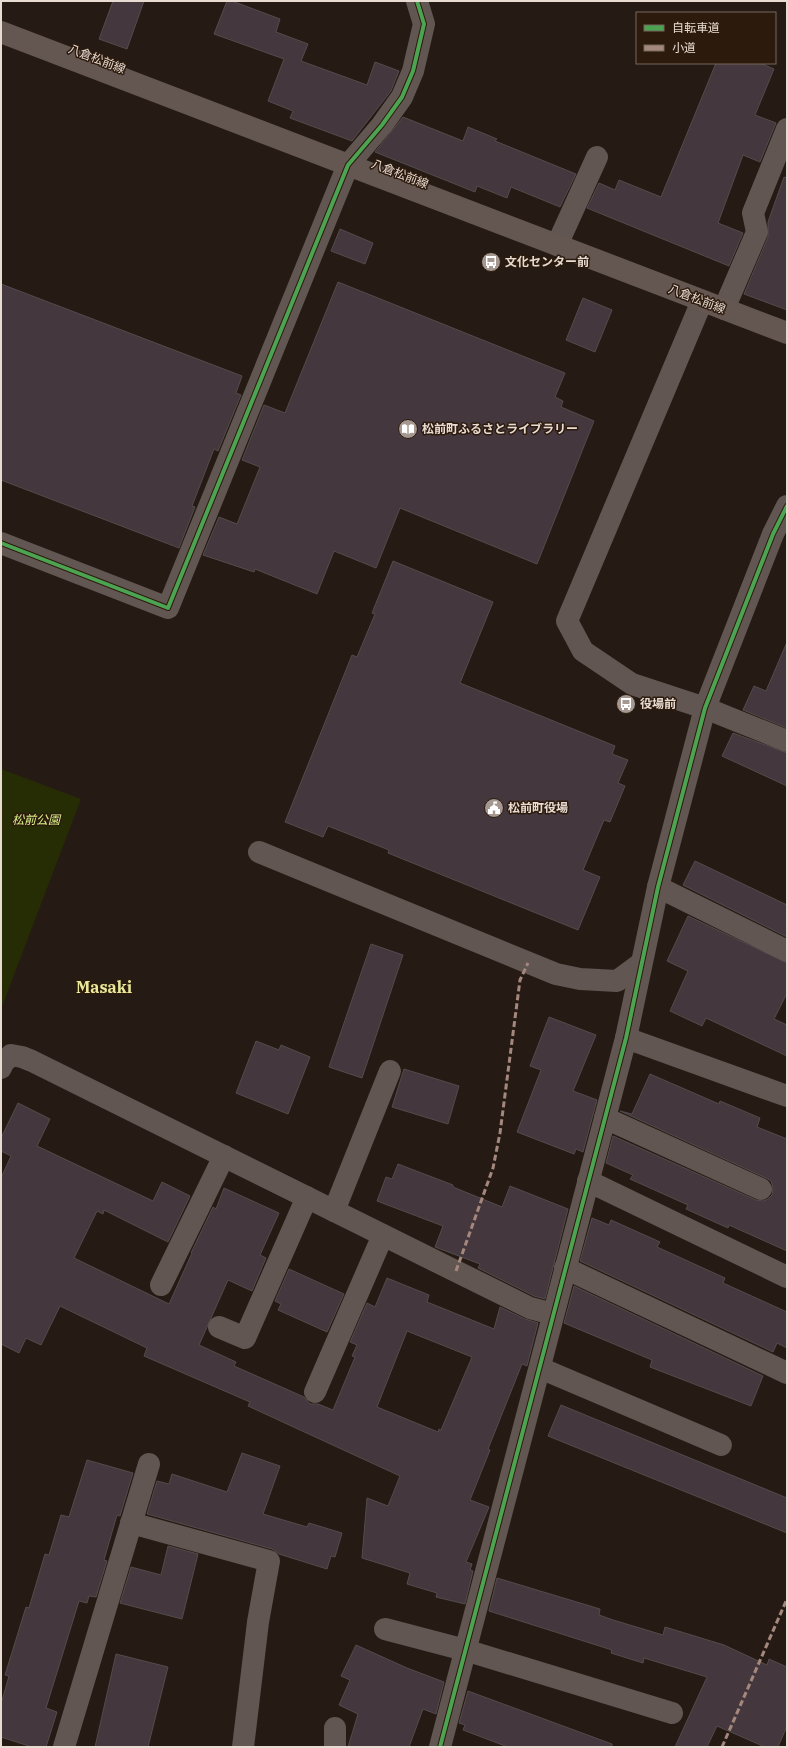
<svg xmlns="http://www.w3.org/2000/svg" width="788" height="1748" viewBox="0 0 788 1748" font-family="'IBM Plex Serif','Noto Sans JP',serif">
  <style>
    .green { fill: #262c04 }
    .building { fill: #44373d; stroke: #534c4c; fill-rule: evenodd }
    .lines { fill: none; stroke-linecap: round; stroke-linejoin: round }
    .minor { stroke: #615651; stroke-width: 22 }
    .major { stroke: #645650; stroke-width: 22 }
    .quiet { stroke: #a5887d; stroke-width: 3; stroke-dasharray: 6 3; stroke-linecap: butt }
    .cycleway-casing { stroke: #2c1a0d; stroke-width: 6 }
    .cycleway { stroke: #4ca352; stroke-width: 4 }
    .labels { text-anchor: middle; stroke-width: 3; stroke-linejoin: round; paint-order: stroke }
    .street-label { font-size: 12px; fill: #e8dbd2; stroke: #2c1a0d }
    .poi-label { font-size: 12px; font-weight: bold; fill: #e8dbd2; stroke: #2c1a0d; text-anchor: start }
    .park-label { font-size: 12px; font-style: italic; fill: #d7f287; stroke: #2c1a0d }
    .district-label { font-size: 16px; font-weight: bold; fill: #e8e99a; stroke: #2c1a0d }
  </style>
  <rect width="100%" height="100%" fill="#251b14"/>
  <polygon class="green" points="1,769 81,799 1,1009"/>
  <g class="building">
    <polygon points="113,1 144,1 127,49 99,39"/>
    <polygon points="227,1 232,1 280,19 276,32 308,44 301,61 367,85 375,62 399,71 391,91 352,141 290,118 293,111 268,101 284,59 214,34"/>
    <polygon points="716,63 760,63 774,69 755,115 776,123 760,162 743,155 718,223 743,233 729,266 587,208 599,183 615,190 619,180 661,197"/>
    <polygon points="403,117 463,141 468,127 497,139 495,141 576,174 560,207 511,187 507,198 477,186 475,192 375,152"/>
    <polygon points="784,177 787,178 787,310 744,294 768,237 768,222"/>
    <polygon points="340,229 373,243 365,264 331,251"/>
    <polygon points="338,282 565,373 555,397 563,401 561,407 594,421 537,564 400,508 376,568 334,551 317,594 255,569 254,572 203,555 219,517 237,524 260,467 242,460 264,405 285,413"/>
    <polygon points="1,284 242,376 236,393 241,395 218,451 214,449 192,506 195,507 179,548 1,480"/>
    <polygon points="583,298 612,310 595,352 566,340"/>
    <polygon points="393,561 493,602 460,683 615,746 612,754 628,760 618,783 625,786 610,822 604,820 583,870 600,877 578,930 388,853 389,850 328,826 323,837 285,822 352,655 357,657 375,614 372,613"/>
    <polygon points="787,642 787,728 743,710 754,686 766,691"/>
    <polygon points="733,733 787,753 787,786 722,756"/>
    <polygon points="695,861 787,905 787,937 683,885"/>
    <polygon points="688,916 787,963 787,993 774,1019 787,1025 787,1056 706,1018 702,1026 670,1011 688,971 667,961"/>
    <polygon points="371,944 403,955 362,1078 329,1067"/>
    <polygon points="549,1017 596,1035 573,1091 597,1100 583,1152 576,1149 574,1154 517,1132 541,1070 530,1066"/>
    <polygon points="256,1041 279,1050 281,1045 310,1057 288,1114 236,1093"/>
    <polygon points="404,1069 459,1086 448,1124 392,1107"/>
    <polygon points="650,1074 719,1104 720,1101 760,1118 757,1127 787,1139 787,1251 729,1225 728,1228 686,1209 688,1205 630,1179 633,1175 606,1163 613,1136 756,1200 763,1201 768,1199 772,1195 773,1187 771,1181 766,1178 620,1111 632,1114"/>
    <path d="M18,1103L50,1119L37,1146L153,1201L162,1182L190,1196L168,1242L104,1210L103,1214L97,1211L74,1258L169,1304L192,1253H191L213,1207L216,1209L224,1188L279,1213L260,1255L266,1258L252,1291L228,1280L199,1345L236,1362L234,1366L304,1397L310,1404H318L333,1410L355,1357L352,1356L357,1345L350,1342L367,1303L375,1307L387,1278L429,1295L427,1302L494,1329L500,1307L525,1319L538,1323L527,1366L522,1364L488,1449L490,1450L470,1500L489,1507L466,1562L472,1564L470,1570L473,1571L465,1604L436,1597L437,1593L407,1584L410,1573L362,1558L367,1498L388,1506L400,1476L248,1406L250,1402L144,1356L147,1348L60,1306L41,1345L26,1338L19,1353L1,1344V1178L11,1156L1,1151V1138ZM407,1331L472,1357L441,1430L439,1429L438,1432L377,1407Z"/>
    <polygon points="398,1164 453,1185 453,1187 502,1207 510,1186 568,1209 545,1299 534,1296 478,1268 480,1264 435,1247 443,1226 377,1201 386,1177 392,1179"/>
    <polygon points="592,1218 609,1225 611,1220 660,1242 657,1247 725,1278 723,1283 787,1312 787,1348 777,1343 773,1352 580,1261"/>
    <polygon points="289,1269 344,1294 327,1332 278,1310 281,1304 275,1301"/>
    <polygon points="574,1286 763,1376 751,1406 650,1367 652,1360 564,1323"/>
    <polygon points="561,1405 787,1498 787,1533 548,1436"/>
    <polygon points="242,1453 280,1466 263,1514 307,1527 309,1523 342,1533 335,1557 331,1556 327,1569 279,1554 272,1549 147,1514 157,1481 169,1484 172,1474 227,1492"/>
    <polygon points="87,1460 133,1473 120,1516 117,1515 104,1560 107,1561 96,1597 89,1596 87,1603 79,1601 46,1708 57,1712 46,1747 32,1747 1,1737 1,1704 9,1676 5,1675 26,1607 29,1608 45,1554 49,1555 61,1515 69,1517"/>
    <polygon points="168,1546 198,1554 182,1619 120,1603 131,1567 161,1575"/>
    <polygon points="497,1578 600,1609 599,1615 613,1620 663,1635 665,1627 724,1645 767,1665 769,1659 787,1667 787,1726 778,1747 765,1747 717,1726 707,1747 675,1747 707,1677 644,1658 643,1663 611,1653 612,1650 489,1611"/>
    <polygon points="356,1645 407,1668 444,1682 436,1714 423,1709 409,1747 348,1747 358,1714 339,1705 350,1680 341,1676"/>
    <polygon points="116,1654 168,1667 148,1747 95,1747"/>
    <polygon points="468,1691 612,1744 612,1747 508,1747 463,1730 465,1725 459,1723"/>
  </g>
  <g class="lines">
    <g class="minor">
      <polyline points="557,245 597,157"/>
      <polyline points="702,301 567,621 583,651 632,684 705,708 787,741"/>
      <polyline points="724,309 757,232 753,213 787,129"/>
      <polyline points="1,543 168,608 348,165 382,125 402,97 413,71 424,24 417,1"/>
      <polyline points="259,852 556,974 580,979 617,981 640,964"/>
      <polyline points="658,887 787,951"/>
      <polyline points="626,1038 787,1096"/>
      <polyline points="1,1068 3,1063 11,1055 22,1057 32,1061 530,1308 553,1314"/>
      <polyline points="605,1118 761,1189"/>
      <polyline points="588,1181 787,1277"/>
      <polyline points="334,1211 390,1071"/>
      <polyline points="565,1268 787,1373"/>
      <polyline points="161,1285 224,1156"/>
      <polyline points="219,1327 245,1338 307,1197"/>
      <polyline points="540,1368 721,1445"/>
      <polyline points="315,1392 383,1235"/>
      <polyline points="131,1523 269,1561 258,1622 243,1747"/>
      <polyline points="385,1629 465,1650 672,1713"/>
      <polyline points="335,1728 335,1747"/>
      <polyline points="64,1747 149,1464"/>
      <polyline points="440,1747 626,1038 658,887 705,708 773,534 787,506"/>
    </g>
    <polyline class="major" points="1,32 787,333"/>
    <g class="quiet">
      <polyline points="456,1271 493,1168 500,1133 520,980 528,963"/>
      <polyline points="722,1747 787,1599"/>
    </g>
    <g class="cycleway-casing">
      <g id="cycleway">
        <polyline points="1,543 168,608 348,165 382,125 402,97 413,71 424,24 417,1"/>
        <polyline points="440,1747 626,1038 658,887 705,708 773,534 787,506"/>
      </g>
    </g>
    <use href="#cycleway" class="cycleway"/>
  </g>
  <defs>
    <g id="bus-disc" transform="scale(1)"><circle r="9.5" fill="#a49890" stroke="#2c1a0d"/><path d="M-5-6H5V4H4V6H2V4H-2V6H-4V4H-5ZM-3.5-4V0h7V-4ZM-3.5 1.2v1.5H-2V1.2ZM2 1.2v1.5H3.5V1.2Z" fill="#fff"/></g>
    <g id="library-disc" transform="scale(1)"><circle r="9.5" fill="#a49890" stroke="#2c1a0d"/><path d="M-6-4Q-3-5.5-.7-3.5V5Q-3 3-6 4ZM6-4Q3-5.5 .7-3.5V5Q3 3 6 4Z" fill="#fff"/></g>
    <g id="civic-disc" transform="scale(1)"><circle r="9.5" fill="#a49890" stroke="#2c1a0d"/><path d="M-.6-6.5H3V-4.5H.6V-3L4-1V1h2V6H-6V1h2V-1L-.6-3ZM-1.2 2.5V6h2.4V2.5Z" fill="#fff"/></g>
  </defs>
  <g fill-rule="evenodd">
    <use href="#bus-disc" x="491" y="262"/>
    <use href="#library-disc" x="408" y="429"/>
    <use href="#bus-disc" x="626" y="704"/>
    <use href="#civic-disc" x="494" y="808"/>
  </g>
  <g class="labels">
    <g class="street-label">
      <text transform="translate(97 59) rotate(21)" y="4">八倉松前線</text>
      <text transform="translate(400 174) rotate(21)" y="4">八倉松前線</text>
      <text transform="translate(697 299) rotate(21)" y="4">八倉松前線</text>
    </g>
    <g class="poi-label">
      <text x="505" y="266">文化センター前</text>
      <text x="422" y="433">松前町ふるさとライブラリー</text>
      <text x="640" y="708">役場前</text>
      <text x="508" y="812">松前町役場</text>
    </g>
    <g class="park-label">
      <text x="36" y="824">松前公園</text>
    </g>
    <g class="district-label">
      <text x="104" y="993">Masaki</text>
    </g>
  </g>
  <rect width="788" height="1748" fill="none" stroke="#e8dbd2" stroke-width="4"/>
  <rect x="636" y="12" width="140" height="52" fill="#2c1a0d" stroke="#77675c"/>
  <rect x="644" y="25" width="20" height="6" fill="#4ca352" stroke="#77675c"/>
  <text x="672" y="32" font-size="12" fill="#e8dbd2">自転車道</text>
  <rect x="644" y="45" width="20" height="6" fill="#a5887d" stroke="#77675c"/>
  <text x="672" y="52" font-size="12" fill="#e8dbd2">小道</text>
</svg>
